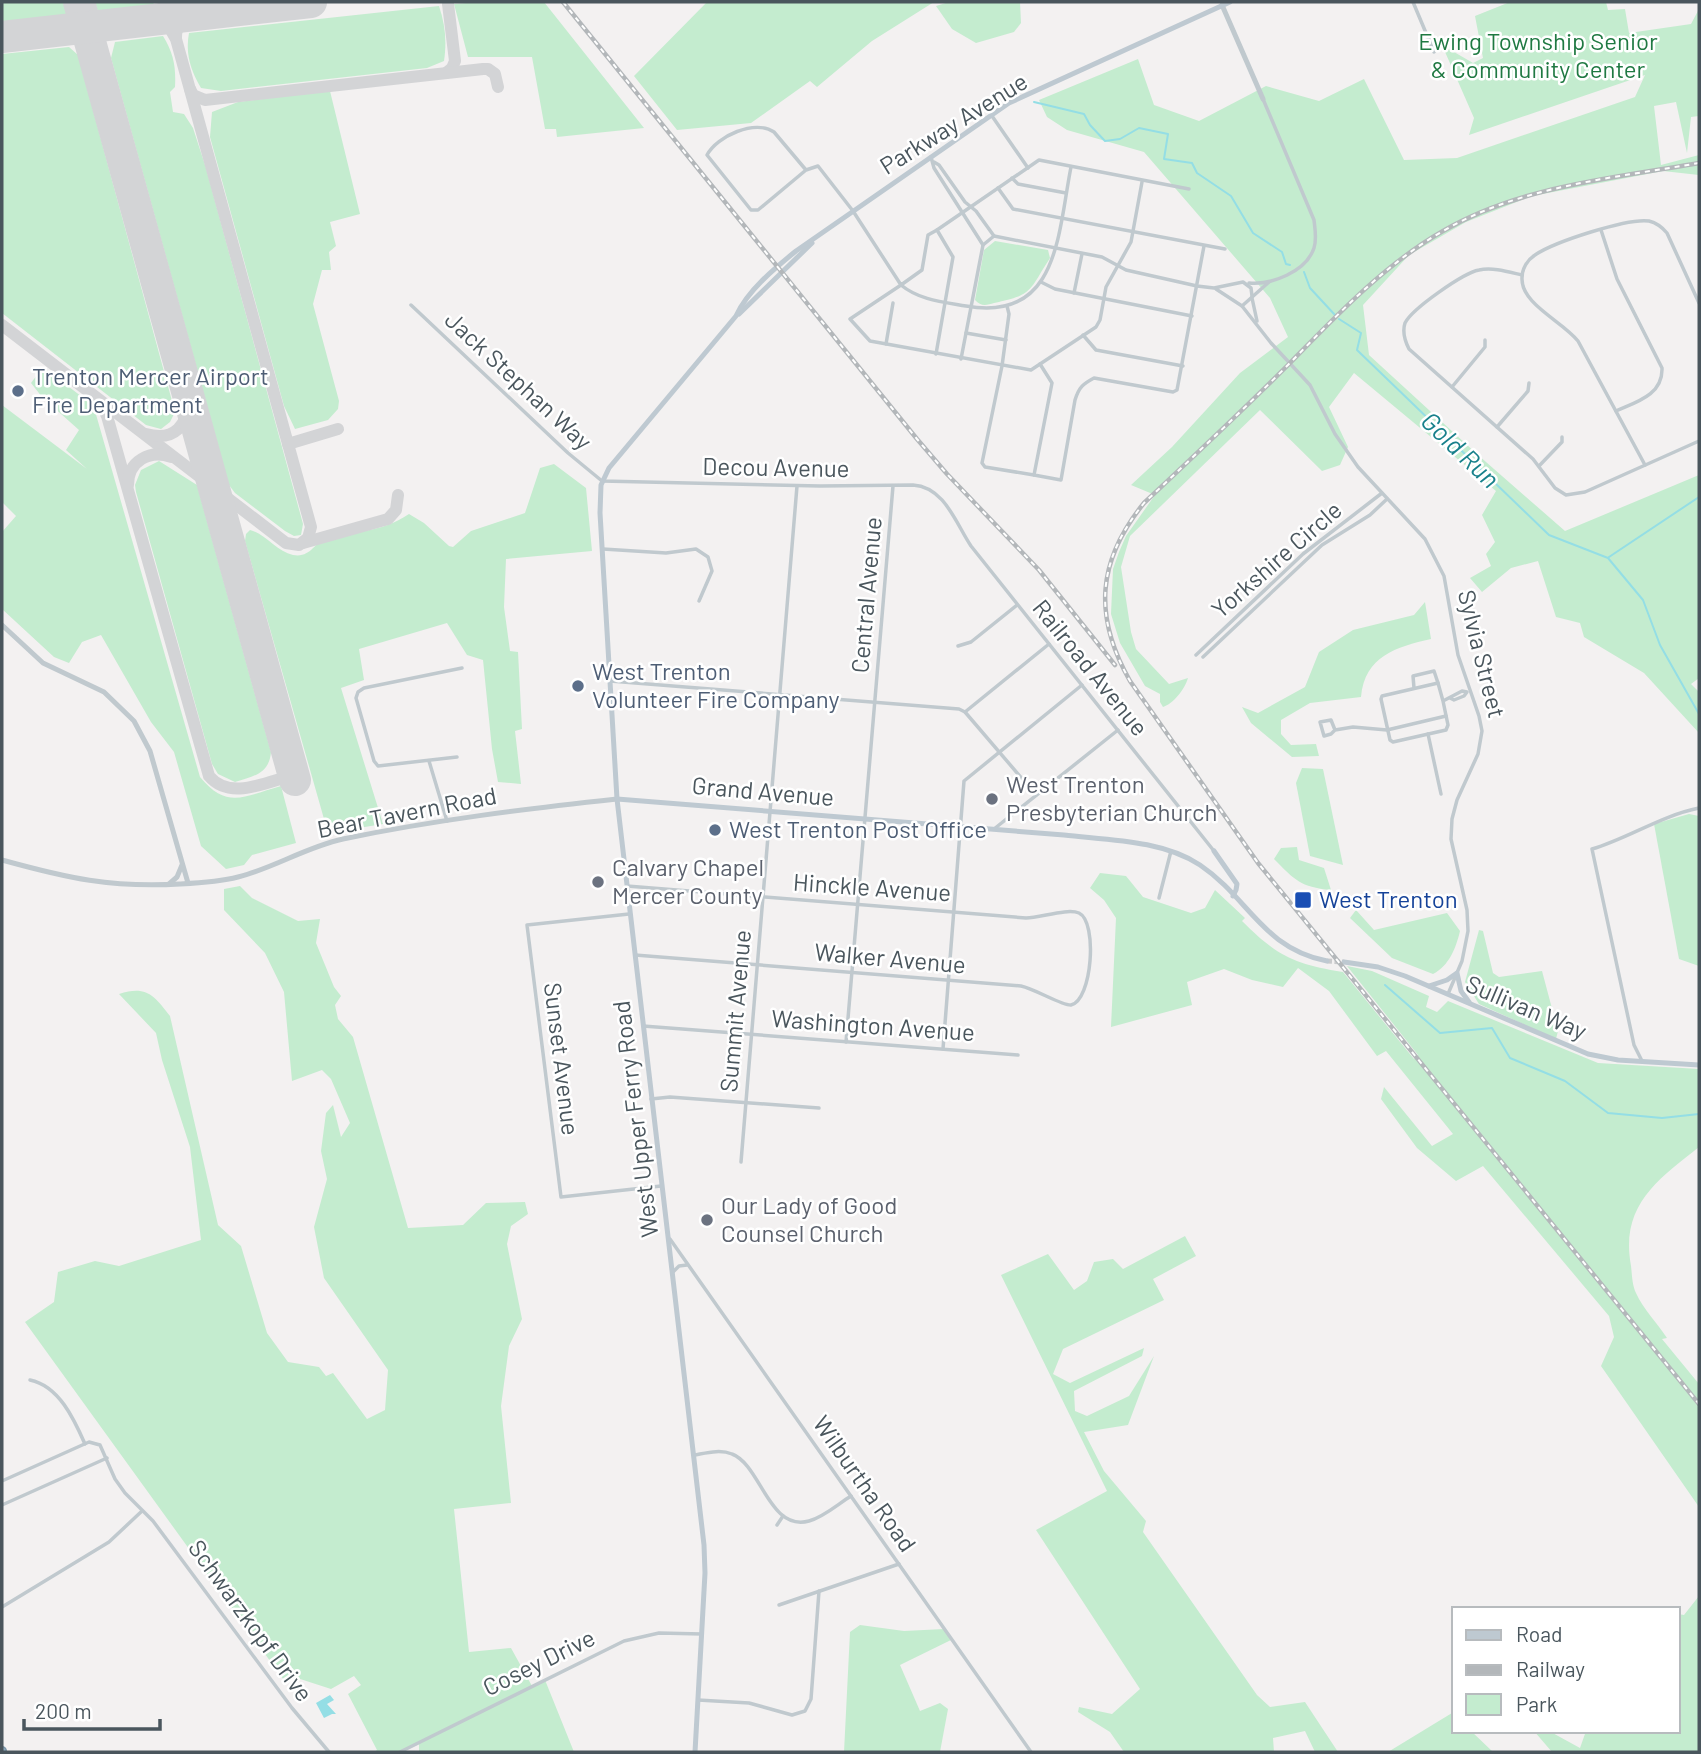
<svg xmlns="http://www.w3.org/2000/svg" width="1701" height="1754" viewBox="0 0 1701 1754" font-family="Barlow,sans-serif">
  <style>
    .green { fill: #c4eccf }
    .water { fill: #94dee5 }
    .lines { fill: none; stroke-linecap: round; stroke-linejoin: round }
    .stream { stroke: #94dee5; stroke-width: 2 }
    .taxiway { stroke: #d3d4d6; stroke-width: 12 }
    .runway { stroke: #d3d4d6; stroke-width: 32 }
    .secondary-tunnel { stroke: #c9cacc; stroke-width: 5; stroke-dasharray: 5 2.5; stroke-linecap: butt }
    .motorway-casing { stroke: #7894a7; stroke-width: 10 }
    .minor { stroke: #c0c9ce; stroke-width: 3.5 }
    .tertiary { stroke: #c0c9ce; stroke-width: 5 }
    .secondary { stroke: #bec9d1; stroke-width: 5 }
    .motorway { stroke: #8da9bb; stroke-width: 7 }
    .rail-casing { stroke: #b3b7ba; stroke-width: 4.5 }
    .rail { stroke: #fff; stroke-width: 2; stroke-dasharray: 5; stroke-linecap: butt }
    .service-dot { fill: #5c6f8a; stroke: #fff; stroke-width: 2.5 }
    .worship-dot { fill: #6b7280; stroke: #fff; stroke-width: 2.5 }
    .transit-dot { fill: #1a4fb4; stroke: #fff; stroke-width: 2.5 }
    .labels { text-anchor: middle; stroke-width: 5; stroke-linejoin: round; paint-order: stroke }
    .park-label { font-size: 24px; fill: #1f7942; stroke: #fff }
    .street-label { font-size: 24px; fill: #4a565d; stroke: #fff }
    .service-label { font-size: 24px; fill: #4e5e75; stroke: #fff; text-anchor: start }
    .worship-label { font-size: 24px; fill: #5b616d; stroke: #fff; text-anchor: start }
    .transit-label { font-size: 24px; fill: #164399; stroke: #fff; text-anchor: start }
    .water-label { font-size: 26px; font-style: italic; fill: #18818b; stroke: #fff }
  </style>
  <rect width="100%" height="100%" fill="#f3f1f1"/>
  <g class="green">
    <polygon points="2,2 63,2 67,15 2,23"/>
    <polygon points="95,2 155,2 151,6 98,12"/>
    <polygon points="479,2 544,2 644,128 557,137 556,129 545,129 532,57 468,57 454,4"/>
    <polygon points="707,2 934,2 872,41 817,87 810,81 751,123 677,130 634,76"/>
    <polygon points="949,2 1020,2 1021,23 1014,32 976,43 952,29 936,6"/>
    <path d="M1510,2H1606L1608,10L1625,9L1629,33L1691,24L1699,9V116L1691,117L1687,153L1676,102L1654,106L1661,165L1699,155V175L1663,171L1532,196L1466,222L1409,255L1363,305L1369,355L1478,455L1565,531L1699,475V678L1691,684L1699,692V733L1644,673L1584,637L1580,623L1556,617L1538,561L1511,568L1482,592L1470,578L1491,566L1486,554L1495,542L1482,515L1496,491L1354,373L1329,407L1348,447L1340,465L1322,471L1260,410L1130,536L1121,567L1131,632L1136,649L1169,684L1188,678C1185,689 1173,704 1163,707L1160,702V694L1145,686L1120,643L1111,614L1113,569L1119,552L1126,536L1155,495L1131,485L1172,447L1240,373L1288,337L1270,298L1144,152L1067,130L1047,117L1039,100L1138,59L1154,105L1199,121L1266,86L1319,101L1364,79L1404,160L1457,158L1635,97L1645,75L1469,135L1474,118L1442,45L1473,63L1483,58L1475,16Z"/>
    <path d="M439,6C445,24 447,41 444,61L427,68L221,91L201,88C191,71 185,54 189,33Z"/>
    <path d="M163,36C174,54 176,67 175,87L170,92L173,112L184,114L193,128L206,168L303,524L301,535L294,536L285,531L235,493L229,485L111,58L115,42Z"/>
    <polygon points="69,47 78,55 175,412 170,422 161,429 146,425 2,313 2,54"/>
    <polygon points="330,91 360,214 330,222 336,246 329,252 331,270 322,270 313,304 339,401 338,409 328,420 295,429 284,406 210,137 212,112 238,102"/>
    <path d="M995,241L1048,250L1050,258C1029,290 1034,295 994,303C987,305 981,307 975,300L984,250Z"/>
    <path d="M43,367L90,403L95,411L200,777C227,810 245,796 281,786L296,843L252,855L244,865L226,869L201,846L174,752L151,722L101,635L82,642L69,663L54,657L2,609V532L16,516L2,502V405L87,469L66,450L79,430L42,397L31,383Z"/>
    <path d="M159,461L197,485L271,752C269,774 254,776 235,782L218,774L212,764L136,492L135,485L141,470Z"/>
    <path d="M554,464L586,488L592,551L506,559L504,607L510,651L518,652L522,729L515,731L521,784L498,782L492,749L483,660L467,655L447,623L359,649L364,680L341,688L383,824L328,833L245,541L246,534L250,530C266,534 277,552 293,555C311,558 313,543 326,539C359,529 378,534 409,514L424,523L449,546L453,547L471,531L525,513L540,468Z"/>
    <path d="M1425,602L1431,639C1396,647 1365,656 1361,697L1310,703L1281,720V734L1291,745L1316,744L1319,756L1292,757L1251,723L1242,707L1258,713L1305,687L1319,652L1353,630L1414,615Z"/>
    <polygon points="1302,768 1323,769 1343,865 1310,856 1296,783"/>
    <polygon points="1689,814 1699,816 1699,966 1679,959 1654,824"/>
    <path d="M1297,847L1299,860L1324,868L1331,890C1300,887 1295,880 1274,859L1281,848Z"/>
    <path d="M1100,873L1126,876L1143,897L1191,913L1205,908L1215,890L1245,918L1242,921C1277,956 1294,964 1343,972L1414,1059L1418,1055L1347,966L1372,971L1429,996L1426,1007L1437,1012L1448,1001L1598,1063L1699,1069V1147C1657,1180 1620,1206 1631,1266C1632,1274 1632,1285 1636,1293C1643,1309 1658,1324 1667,1338L1662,1339L1699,1384V1507L1601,1366L1614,1337L1609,1316L1483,1166L1456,1181L1417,1148L1381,1099L1384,1087L1432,1146L1453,1134L1386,1051L1377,1056L1329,991L1298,968L1283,987L1252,980L1224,969L1187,982L1192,1005L1111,1027L1116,918L1104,900L1090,888Z"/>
    <path d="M240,886L252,898L298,921L320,919L316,943L334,987L341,996L335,1005L338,1019L353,1037L408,1228L463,1225L486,1203L525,1202L528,1214L511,1226L507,1244L522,1319L509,1346L501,1406L511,1503L454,1509L469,1652L511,1648L532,1686L545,1680L574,1752H419V1744L402,1752H374L377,1750L348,1694L361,1685L354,1676L331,1689L294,1677L286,1683L25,1322L54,1302L58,1272L95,1261L119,1266L201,1240L190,1147L162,1060L156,1033L119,994C146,985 154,995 170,1016L218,1225L241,1246L267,1333L288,1362L319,1367L326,1376L333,1373L367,1419L385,1410L388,1370L324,1278L314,1227L327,1179L321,1151L326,1113L333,1105L341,1137L350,1123L331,1079L322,1070L292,1081L284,992L265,953L224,910V889Z"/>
    <path d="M1356,910L1374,930L1447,913L1460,931C1456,948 1449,966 1433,974L1392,958L1350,918Z"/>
    <polygon points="1479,930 1483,931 1493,973 1499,977 1542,971 1558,1031 1556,1039 1479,1004 1465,982"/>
    <polygon points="1185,1236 1196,1256 1153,1279 1164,1300 1063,1349 1053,1374 1070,1383 1144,1348 1142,1356 1074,1391 1075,1411 1087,1416 1129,1396 1154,1356 1128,1425 1084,1432 1104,1471 1146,1521 1143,1532 1257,1695 1270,1707 1305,1702 1338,1752 1315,1752 1305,1731 1273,1738 1274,1752 1124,1752 1110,1732 1078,1712 1079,1707 1112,1714 1140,1689 1036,1530 1107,1491 1001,1275 1048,1254 1074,1290 1087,1281 1094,1262 1113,1259 1123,1269"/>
    <polygon points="1699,1596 1699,1752 1552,1752 1534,1731 1549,1731 1580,1748 1586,1731 1678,1731 1678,1614 1684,1615"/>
    <polygon points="860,1625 904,1631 944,1629 951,1640 900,1665 920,1711 940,1703 948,1709 940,1752 844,1752 850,1632"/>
    <polygon points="1452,1713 1454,1731 1471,1731 1493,1752 1388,1752"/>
  </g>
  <polygon class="water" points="330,1695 334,1700 327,1704 336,1714 332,1714 324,1718 316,1703"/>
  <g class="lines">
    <g class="stream">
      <polyline points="1034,102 1084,114 1090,125 1105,141 1120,139 1139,128 1168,134 1164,159 1192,163 1197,173 1231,196 1253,233 1282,252 1286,264 1290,265"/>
      <polyline points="1304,272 1310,288 1335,315"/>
      <polyline points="1339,319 1361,333 1357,350 1549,535 1608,558 1643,600 1660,645 1699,714"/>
      <polyline points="1609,557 1699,497"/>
      <polyline points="1385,985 1440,1033 1492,1028 1510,1058 1565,1081 1608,1113 1662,1118 1699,1114"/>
    </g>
    <g class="taxiway">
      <path d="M168,2C174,12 181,18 193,15"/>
      <polyline points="146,21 159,16 165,2"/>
      <path d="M176,38C175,20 191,18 205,14"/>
      <polyline points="446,73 452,68 455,61 448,4"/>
      <polyline points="190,89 193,95 205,100 483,69 488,69 495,74 498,87"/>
      <polyline points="2,325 286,543 299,545 308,538 311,527 176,39 168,25 157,19"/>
      <path d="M101,404L107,416L209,776C230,801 266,782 294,775"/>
      <path d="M146,434C175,442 188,425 189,398"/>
      <polyline points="288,444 338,429"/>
      <path d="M128,485C128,461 150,449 171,457"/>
      <polyline points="303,543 388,519 396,510 398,495"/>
    </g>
    <g class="runway">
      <polyline points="79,2 295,780"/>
      <polyline points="2,37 311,2"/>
    </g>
    <polyline class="secondary-tunnel" points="1327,961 1344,962"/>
    <g class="motorway-casing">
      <polyline id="motorway" points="2,1751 2,1752"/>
    </g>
    <g class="minor">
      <polyline points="1413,2 1434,52"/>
      <polyline points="992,116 1028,168"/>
      <polyline points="931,157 934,168 983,245 961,359"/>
      <polyline points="934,162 939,165 965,202 976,211 994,236"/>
      <path d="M1071,167C1058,232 1059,323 966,306C943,302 919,300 901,285L850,319L870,341L1031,370L1096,327L1100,320L1106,287L1131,242L1142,182"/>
      <path d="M806,170L774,132C755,119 717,136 707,155L751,210H758L806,170L818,166L853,211L901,285L922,270L928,235L937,230"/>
      <polyline points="1012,178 1018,184 1066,193"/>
      <polyline points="998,188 1013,209 1225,249"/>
      <path d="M1601,230L1617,279L1662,368C1663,395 1636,402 1616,411"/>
      <polyline points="983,245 994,236 1102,257 1126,270 1197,286 1214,288 1243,282 1251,288 1252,296"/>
      <path d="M1522,275C1509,272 1493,267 1479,270C1463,273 1412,309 1405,323C1402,332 1405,341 1409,349L1533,459L1555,488L1566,495L1585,492L1699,441"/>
      <polyline points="1041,282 1055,289 1192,316"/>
      <path d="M1249,283C1271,285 1306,272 1314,248C1317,239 1315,229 1314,220L1263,99"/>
      <polyline points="1216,289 1242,306 1269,282"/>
      <polyline points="1074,293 1082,254"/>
      <polyline points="1252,298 1257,321"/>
      <path d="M411,305L568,453L602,481L820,486L913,485C945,487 956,524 971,546L1214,851"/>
      <polyline points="1007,306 1009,314 1002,366 982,463 985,467 1034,475"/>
      <polyline points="1242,306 1271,343 1310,385 1335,434 1358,467 1425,539 1444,576 1458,655 1479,716 1482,731 1478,754 1457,800 1452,819 1451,839 1467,910 1468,931 1462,961 1448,994"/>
      <polyline points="966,333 1006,340"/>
      <polyline points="1083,335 1096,350 1183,366"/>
      <polyline points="886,344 893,303"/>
      <polyline points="936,354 953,257 937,230 1039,160 1189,189"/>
      <path d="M1040,364L1052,383L1034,475L1061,480L1075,400C1079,387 1083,384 1094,378L1173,392L1177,390L1204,246"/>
      <polyline points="1452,387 1485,347 1485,340"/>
      <polyline points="1497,427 1528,391 1529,383"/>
      <path d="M1645,465L1578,341C1562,321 1521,304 1522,278C1522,269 1527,260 1535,255C1554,242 1627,218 1649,221C1657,223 1662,227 1667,233L1699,303"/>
      <polyline points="1539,466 1562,442 1562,437"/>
      <polyline points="603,549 666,553 696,549 708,557 712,571 699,601"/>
      <polyline points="958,646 971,642 1017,605"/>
      <polyline points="1196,655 1303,554 1382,493"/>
      <polyline points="1203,657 1322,545 1370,515 1387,499"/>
      <polyline points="610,681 959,709 965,712 1036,795"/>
      <polyline points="1414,688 1413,676 1434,671 1438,683"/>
      <polyline points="1443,701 1438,683 1382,696 1381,699 1390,740 1393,742 1446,730 1448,725 1443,701 1462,691 1467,692 1464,696 1454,700 1450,698"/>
      <polyline points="965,712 1049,644"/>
      <polyline points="1335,730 1331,720 1320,722 1324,736 1331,734 1335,730 1353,727 1387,730 1446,716"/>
      <polyline points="1428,734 1441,794"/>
      <polyline points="457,757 378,766 374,761 356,698 358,692 364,688 462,668"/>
      <polyline points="429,761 447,821"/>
      <polyline points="994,829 1118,730"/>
      <path d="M627,886L1026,918C1040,918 1067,908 1079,913C1098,922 1092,1001 1071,1005C1063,1006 1035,989 1021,986L635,955"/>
      <polyline points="1159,898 1171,851"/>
      <polyline points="629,914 527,925 561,1197 661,1186"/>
      <polyline points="643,1026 1018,1055"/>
      <polyline points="846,1042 893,486"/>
      <polyline points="943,1049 964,781 1082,685"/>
      <path d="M1642,1061L1634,1045L1592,849C1629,838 1660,816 1699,808"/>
      <polyline points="651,1099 670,1097 819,1108"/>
      <polyline points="741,1162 797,486"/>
      <polyline points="670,1239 1031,1752"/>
      <polyline points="673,1272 679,1266 687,1265"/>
      <path d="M30,1380C59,1386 74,1419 85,1444"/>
      <path d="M694,1455C706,1453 720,1449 732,1454C761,1465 769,1532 809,1521C824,1517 838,1504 851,1496"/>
      <polyline points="2,1481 89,1442 100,1445 115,1479 125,1493 153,1521 292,1708 329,1752"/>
      <polyline points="2,1505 107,1458"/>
      <polyline points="777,1525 783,1516"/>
      <polyline points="779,1605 899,1564"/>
      <polyline points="2,1607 109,1542 142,1511"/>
      <polyline points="698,1700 749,1703 792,1715 805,1711 811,1699 819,1591"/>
      <polyline points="400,1752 624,1641 659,1633 702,1634"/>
    </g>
    <g class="tertiary">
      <polyline points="1222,5 1263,99"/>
      <polyline points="2,625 43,663 104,692 134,721 150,751 188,883"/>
      <path d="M2,860C67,878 111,888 180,884C199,883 219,882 238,877C274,868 306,847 343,839C434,820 525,809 617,799"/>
      <polyline points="169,884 177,877 182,865"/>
    </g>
    <g class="secondary">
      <polyline points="739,314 812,243"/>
      <path d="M617,799L1064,835C1108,840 1162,840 1200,865C1249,898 1262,948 1327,961"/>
      <polyline points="1214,851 1237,884 1236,890 1233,896"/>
      <polyline points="1344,962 1378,967 1405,976 1588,1054 1618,1060 1699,1065"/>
      <polyline points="1429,986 1447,980 1457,973 1461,991 1469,1002"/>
      <path d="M695,1752L705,1573L704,1545L617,799L600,513L601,485L609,468L736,316C748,290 775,268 796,251L1009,103L1230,2"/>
    </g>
    <use href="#motorway" class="motorway"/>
    <g class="rail-casing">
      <g id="rail">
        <polyline points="563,2 917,439 947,474 1039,570 1115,665"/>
        <path d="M1699,163C1614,178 1520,186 1443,231C1385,264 1336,316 1290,363C1243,410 1193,457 1144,503C1097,561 1093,616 1130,681L1258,863L1699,1404"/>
      </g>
    </g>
    <use href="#rail" class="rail"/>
  </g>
  <g class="service-dot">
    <circle cx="18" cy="391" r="7"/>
    <circle cx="578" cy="686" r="7"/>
    <circle cx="715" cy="830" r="7"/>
  </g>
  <g class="worship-dot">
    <circle cx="992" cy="799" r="7"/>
    <circle cx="598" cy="882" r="7"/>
    <circle cx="707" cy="1220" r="7"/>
  </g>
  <rect class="transit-dot" x="1294" y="891" width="18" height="18" rx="3.5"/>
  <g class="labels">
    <g class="park-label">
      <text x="1538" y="50">Ewing Township Senior<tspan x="1538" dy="28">&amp; Community Center</tspan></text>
    </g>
    <g class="street-label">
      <text transform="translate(954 124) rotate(-32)" y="8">Parkway Avenue</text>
      <text transform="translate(518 381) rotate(43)" y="8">Jack Stephan Way</text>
      <text transform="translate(776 468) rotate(1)" y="8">Decou Avenue</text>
      <text transform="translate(1277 560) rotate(-41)" y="8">Yorkshire Circle</text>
      <text transform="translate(867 595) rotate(-85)" y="8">Central Avenue</text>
      <text transform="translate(1481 654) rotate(76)" y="8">Sylvia Street</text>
      <text transform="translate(1090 668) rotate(51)" y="8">Railroad Avenue</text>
      <text transform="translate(763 792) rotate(5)" y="8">Grand Avenue</text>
      <text transform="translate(407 813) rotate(-11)" y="8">Bear Tavern Road</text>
      <text transform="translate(872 888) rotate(4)" y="8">Hinckle Avenue</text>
      <text transform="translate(890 959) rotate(5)" y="8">Walker Avenue</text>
      <text transform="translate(1526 1008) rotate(23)" y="8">Sullivan Way</text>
      <text transform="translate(736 1011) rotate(-85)" y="8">Summit Avenue</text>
      <text transform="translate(873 1026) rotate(4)" y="8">Washington Avenue</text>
      <text transform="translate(561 1059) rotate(83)" y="8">Sunset Avenue</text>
      <text transform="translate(636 1119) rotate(-97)" y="8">West Upper Ferry Road</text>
      <text transform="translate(864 1484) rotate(55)" y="8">Wilburtha Road</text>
      <text transform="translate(250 1621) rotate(54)" y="8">Schwarzkopf Drive</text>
      <text transform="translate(539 1663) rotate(-26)" y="8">Cosey Drive</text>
    </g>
    <g class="service-label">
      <text x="32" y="385">Trenton Mercer Airport<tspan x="32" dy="28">Fire Department</tspan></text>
      <text x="592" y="680">West Trenton<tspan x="592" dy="28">Volunteer Fire Company</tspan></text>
      <text x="729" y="838">West Trenton Post Office</text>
    </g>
    <g class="worship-label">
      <text x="1006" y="793">West Trenton<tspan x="1006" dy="28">Presbyterian Church</tspan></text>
      <text x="612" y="876">Calvary Chapel<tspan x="612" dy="28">Mercer County</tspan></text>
      <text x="721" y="1214">Our Lady of Good<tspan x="721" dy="28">Counsel Church</tspan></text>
    </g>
    <g class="transit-label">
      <text x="1319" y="908">West Trenton</text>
    </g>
    <g class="water-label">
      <text transform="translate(1460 450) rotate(44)" y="9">Gold Run</text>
    </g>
  </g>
  <rect width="1701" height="1754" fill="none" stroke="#4a565d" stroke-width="7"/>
  <rect x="1452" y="1607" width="228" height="126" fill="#ffffff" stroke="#b7bbbe" stroke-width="2"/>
  <rect x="1466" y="1630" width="35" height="10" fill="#bec9d1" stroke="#b7bbbe" stroke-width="2"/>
  <text x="1516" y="1642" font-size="21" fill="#4a565d">Road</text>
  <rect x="1466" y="1665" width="35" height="10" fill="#b3b7ba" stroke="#b7bbbe" stroke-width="2"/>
  <text x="1516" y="1677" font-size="21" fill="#4a565d">Railway</text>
  <rect x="1466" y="1694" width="35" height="21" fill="#c4eccf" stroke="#b7bbbe" stroke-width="2"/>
  <text x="1516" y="1712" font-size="21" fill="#4a565d">Park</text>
  <path d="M24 1719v10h136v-10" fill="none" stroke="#4a565d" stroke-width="3.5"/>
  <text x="35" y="1719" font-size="21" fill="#4a565d" stroke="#ffffff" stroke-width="5" paint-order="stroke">200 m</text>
</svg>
